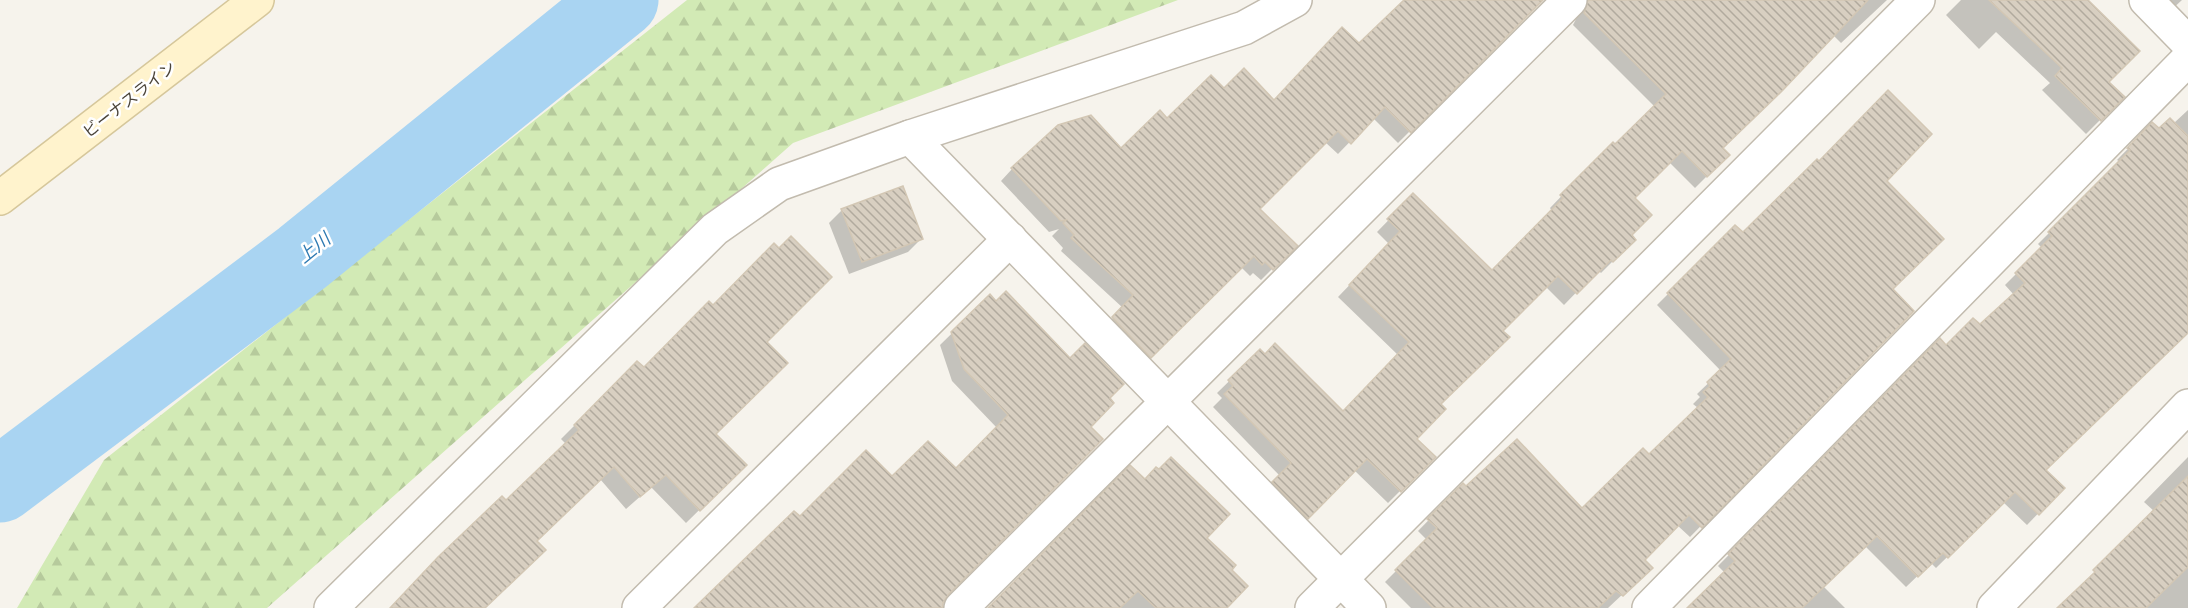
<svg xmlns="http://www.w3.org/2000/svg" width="2188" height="608" viewBox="0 0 2188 608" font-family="'Work Sans','Noto Sans JP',sans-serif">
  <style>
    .forest { fill: url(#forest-firs) }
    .shadow { fill: #0003 }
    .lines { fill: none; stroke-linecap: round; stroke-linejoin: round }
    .river { stroke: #a9d4f2; stroke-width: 75 }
    .building { fill: url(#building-back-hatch); stroke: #d3c7b4; stroke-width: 1.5 }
    .minor-casing { stroke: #c2bbae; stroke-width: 36 }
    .tertiary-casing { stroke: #c2bbae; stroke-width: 36 }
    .secondary-casing { stroke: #d6c79b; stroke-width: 36 }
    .minor { stroke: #fff; stroke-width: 33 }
    .tertiary { stroke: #fff; stroke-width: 33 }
    .secondary { stroke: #fff3cd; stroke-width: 33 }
    .labels { text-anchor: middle; stroke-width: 5; stroke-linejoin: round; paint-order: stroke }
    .street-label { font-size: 16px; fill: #4b4439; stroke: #fff }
    .water-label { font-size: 18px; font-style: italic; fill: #2e7ab2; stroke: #fff }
  </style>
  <defs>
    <pattern id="forest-firs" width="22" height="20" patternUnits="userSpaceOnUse" patternTransform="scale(1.5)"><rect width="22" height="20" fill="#d2eab5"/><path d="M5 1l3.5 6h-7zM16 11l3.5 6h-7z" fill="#b6ca9c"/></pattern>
    <pattern id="building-back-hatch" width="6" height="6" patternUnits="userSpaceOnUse" patternTransform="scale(1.5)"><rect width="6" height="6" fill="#d8cfc1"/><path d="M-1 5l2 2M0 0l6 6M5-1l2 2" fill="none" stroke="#b1aa9e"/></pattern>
  </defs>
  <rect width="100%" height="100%" fill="#f6f3ec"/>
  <polygon class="forest" points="687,0 1178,0 793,143 267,608 17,608 104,460"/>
  <g class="shadow">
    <polygon points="1407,0 1541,0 1398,143 1373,118 1338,154 1325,142 1258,209 1295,246 1261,280 1253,273 1250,276 1241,267 1138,368 1101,330 1123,308 1061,251 1063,248 1052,236 1059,229 1049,232 1001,181 1012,169 1121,150 1167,120 1224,90 1274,101 1359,45"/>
    <polygon points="1573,0 1887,0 1841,43 1833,35 1721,148 1728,155 1695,188 1669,162 1633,198 1630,235 1634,240 1601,273 1598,270 1564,305 1546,287 1501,331 1439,404 1415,439 1434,457 1388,503 1354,470 1295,529 1262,495 1280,476 1213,407 1222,398 1217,393 1260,351 1343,413 1398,355 1338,297 1389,244 1377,232 1413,195 1492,272 1552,211 1550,208 1601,155 1615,146 1655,107 1573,25 1577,17 1577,8"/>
    <polygon points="1961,0 2088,0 2107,82 2123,97 2086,134 2042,90 2050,83 1996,32 1979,49 1946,15"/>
    <polygon points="2158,0 2182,0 2169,12"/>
    <polygon points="2188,110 2188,331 2044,471 2063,488 2027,525 2003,502 1936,568 1931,563 1906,587 1865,546 1823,586 1845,608 1689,608 1725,573 1718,566 1940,340 1946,347 1980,327 2014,295 2005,285 2042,248 2038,244 2120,162 2117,160 2152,124 2159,131 2174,123"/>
    <polygon points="1885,181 1891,289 1912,311 1690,537 1677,525 1643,560 1640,578 1608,608 1411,608 1385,582 1427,540 1418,531 1463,485 1582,510 1648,456 1698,408 1693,404 1700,397 1697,394 1721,371 1657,305 1735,227 1743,234"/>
    <polygon points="842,210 921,239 908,252 849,274 829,223"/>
    <polygon points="990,296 1108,398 1088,427 946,594 941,603 941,608 697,608 800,519 892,478 956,470 997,428 952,381 940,345"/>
    <polygon points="765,342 713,434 745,465 686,523 651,487 626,509 600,479 535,541 484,608 391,608 566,444 561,439 637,363 644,369"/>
    <polygon points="2188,457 2188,608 2059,608 2155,512 2144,502"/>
    <polygon points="1204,538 1230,570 1225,608 990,608"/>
  </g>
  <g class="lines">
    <polyline class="river" points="0,485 302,258 621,0"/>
  </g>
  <g class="building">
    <polygon points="1404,0 1543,0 1411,133 1385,107 1351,144 1338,131 1260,209 1298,246 1273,270 1265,262 1262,265 1254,256 1151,358 1112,317 1133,295 1071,238 1074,235 1063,223 1066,220 1061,221 1011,168 1058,125 1091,115 1121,148 1160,110 1167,118 1211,75 1224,88 1244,68 1274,100 1342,27 1359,43"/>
    <polygon points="1588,0 1868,0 1783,90 1723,148 1730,155 1707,177 1682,151 1635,198 1652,215 1632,235 1636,240 1613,262 1611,260 1577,294 1558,276 1503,331 1510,337 1441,404 1446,409 1417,439 1436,457 1401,492 1367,459 1308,519 1272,482 1291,463 1224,394 1233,386 1228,380 1260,349 1265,354 1275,343 1343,411 1409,342 1349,285 1400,231 1387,219 1413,193 1492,270 1563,198 1560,195 1613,142 1615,144 1666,94 1584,13"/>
    <polygon points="1989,0 2088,0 2140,51 2109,82 2125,97 2101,121 2055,76 2062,68"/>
    <polygon points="1888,90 1932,134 1887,181 1944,239 1893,289 1914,311 1702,528 1689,515 1645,560 1653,568 1623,596 1616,591 1598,608 1433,608 1395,570 1437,528 1427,519 1463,483 1466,486 1517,439 1582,508 1643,448 1649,454 1708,397 1703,392 1710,386 1707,382 1731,359 1667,293 1735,225 1743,232 1817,159 1819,161"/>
    <polygon points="2170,118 2188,136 2188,333 2046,470 2065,488 2039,515 2015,492 1948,558 1943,553 1918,577 1877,536 1802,608 1687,608 1735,561 1728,554 1940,338 1946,345 1973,318 1980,324 2025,283 2015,273 2052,236 2048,232 2130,150 2127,148 2152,122 2159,128"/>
    <polygon points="903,186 923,239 862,262 841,209"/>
    <polygon points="791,236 832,277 767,342 788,363 716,434 747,465 700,511 666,475 640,497 614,467 537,541 546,550 485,608 390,608 438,557 502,496 506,500 579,430 574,425 637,361 644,367 709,301 713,305 774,243 779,248"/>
    <polygon points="1006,291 1070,358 1085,343 1124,384 1110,398 1114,403 1091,427 1103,439 948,595 943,603 943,608 694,608 794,511 800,516 866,450 892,476 928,441 956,468 1008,415 964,369 951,332 990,294 996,301"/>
    <polygon points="1171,457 1230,514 1207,538 1236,565 1232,570 1248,586 1227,608 1156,608 1138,591 1120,608 988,608 1130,465 1145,479 1156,467 1159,469"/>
    <polygon points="2188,476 2188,567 2146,608 2057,608 2095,572 2093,570"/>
  </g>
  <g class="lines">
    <g class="minor-casing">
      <g id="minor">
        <polyline points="2146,0 2188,43"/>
        <polyline points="910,137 1369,608"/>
        <polyline points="331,608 715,229 779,184 910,137 1244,28 1295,0"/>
        <polyline points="639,608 1010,239"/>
        <polyline points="961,608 1570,0"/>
        <polyline points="1312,608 1918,0"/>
        <polyline points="1649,608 2188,59"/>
      </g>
    </g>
    <g class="tertiary-casing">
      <polyline id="tertiary" points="1994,608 2188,406"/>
    </g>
    <g class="secondary-casing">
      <polyline id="secondary" points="0,198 257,0"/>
    </g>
    <use href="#minor" class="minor"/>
    <use href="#tertiary" class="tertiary"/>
    <use href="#secondary" class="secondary"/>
  </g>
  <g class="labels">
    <g class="street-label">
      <text transform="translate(129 99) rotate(-38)" y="6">ビーナスライン</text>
    </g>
    <g class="water-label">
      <text transform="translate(314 248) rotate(-39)" y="6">上川</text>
    </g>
  </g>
</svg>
